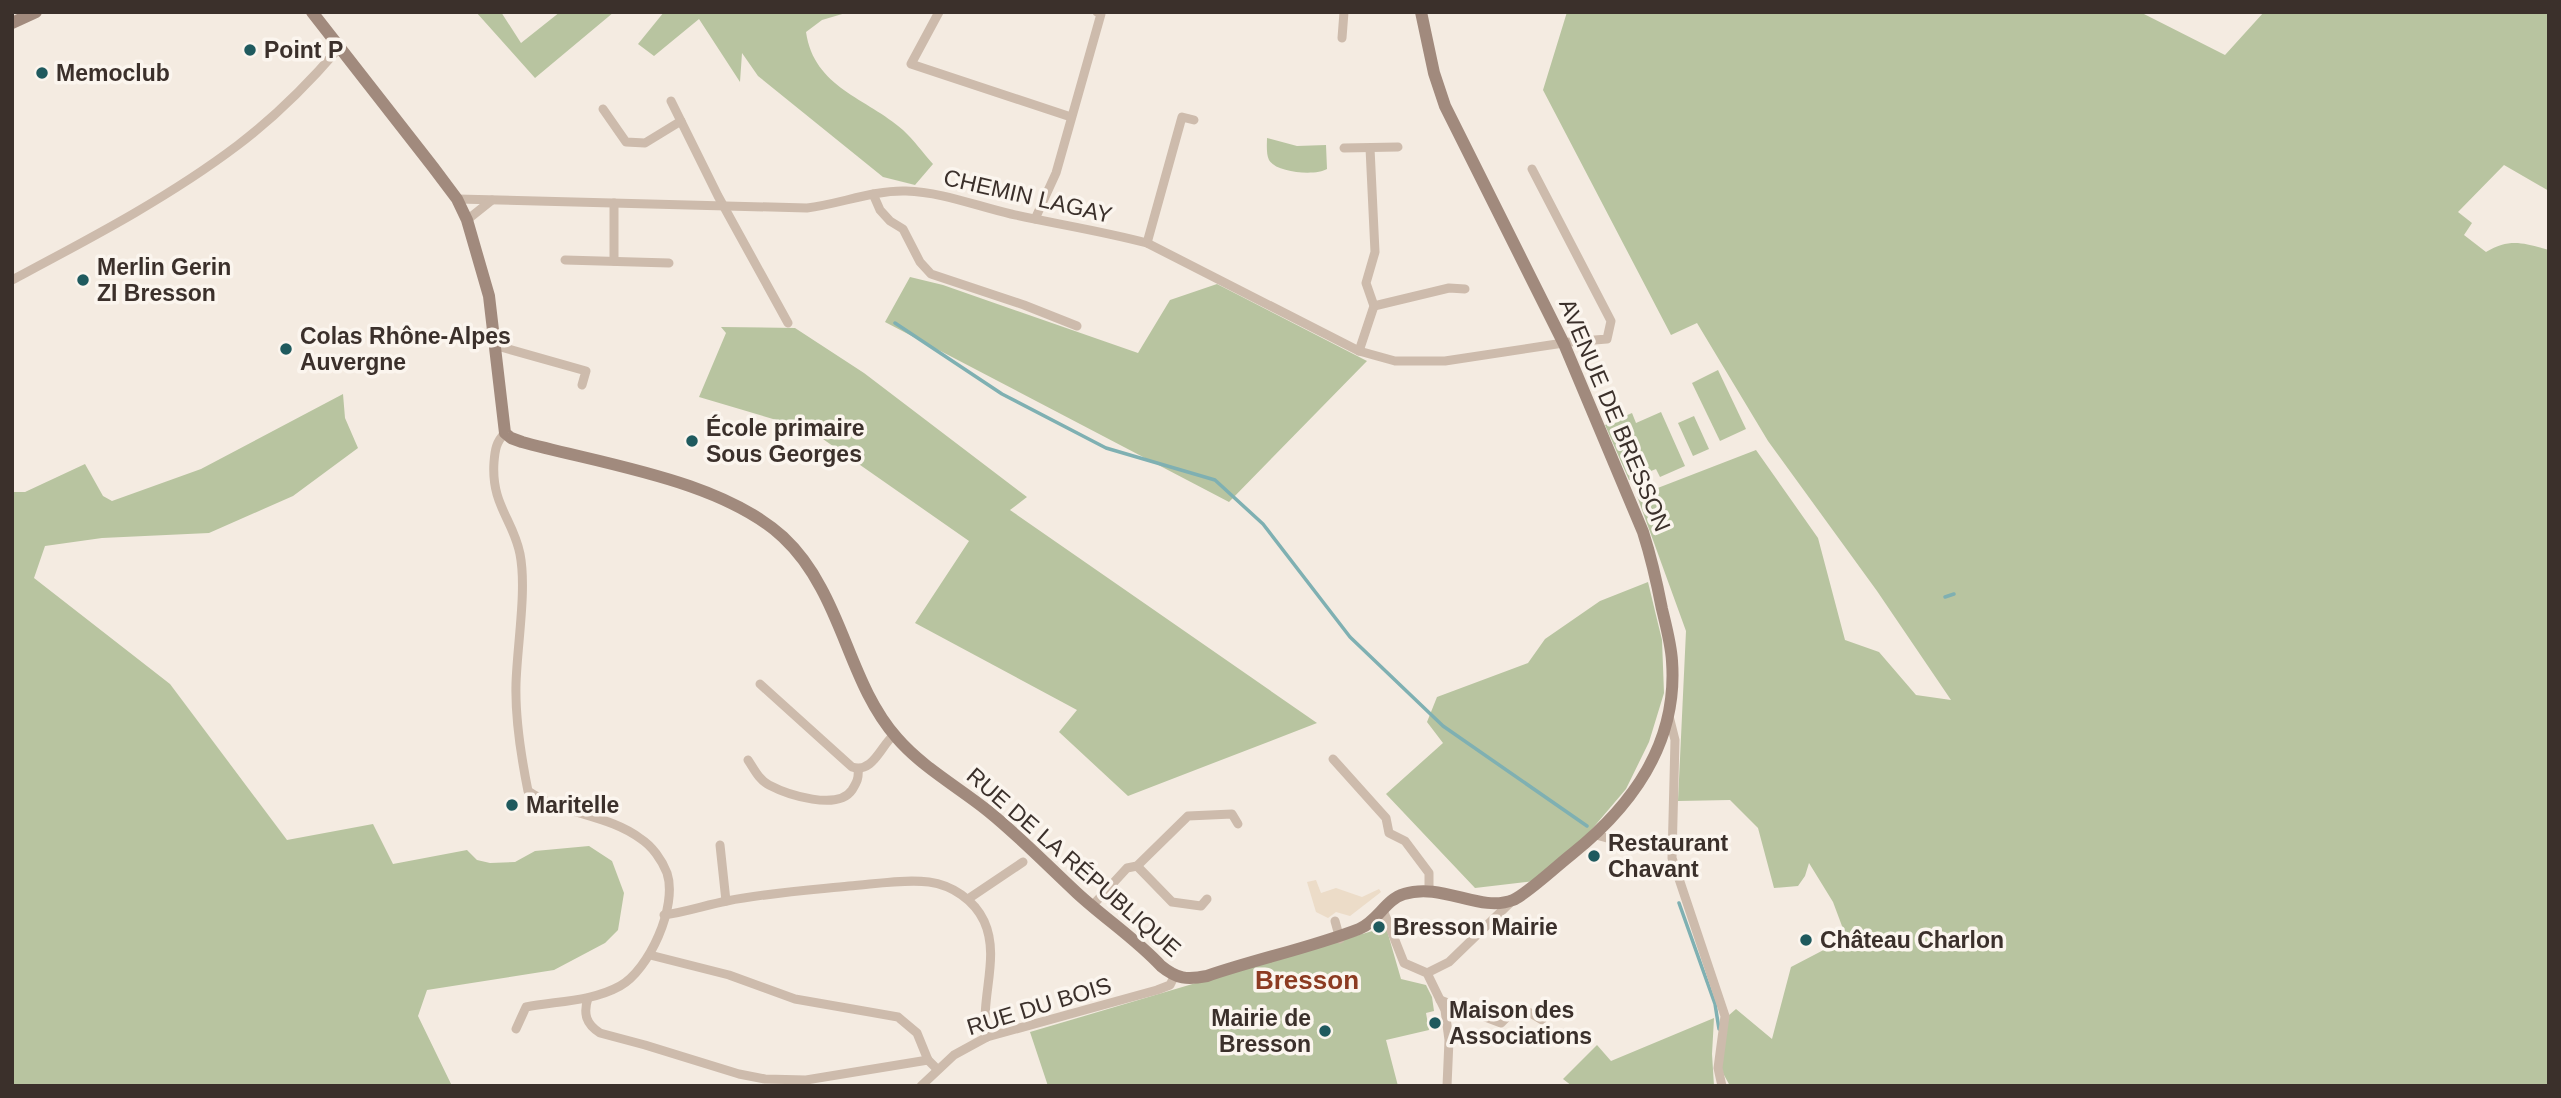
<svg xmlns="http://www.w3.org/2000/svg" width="2561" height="1098" viewBox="0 0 2561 1098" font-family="Arial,sans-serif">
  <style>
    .green { fill: #b8c4a0 }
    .plaza { fill: #ecdcc8 }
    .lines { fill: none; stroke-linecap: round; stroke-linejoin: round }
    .stream { stroke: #7fb0b2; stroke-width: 3.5 }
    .street { stroke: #cdbbac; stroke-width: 9 }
    .secondary { stroke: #a18a7d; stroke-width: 12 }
    .poi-dot { fill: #1f5a5e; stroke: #fbf5ee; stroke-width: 2.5 }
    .labels { text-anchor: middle; stroke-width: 7; stroke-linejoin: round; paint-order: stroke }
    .poi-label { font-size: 23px; font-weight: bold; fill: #3b302b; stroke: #fbf5ee; text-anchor: start }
    .street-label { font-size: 23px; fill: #3b302b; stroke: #fbf5ee }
    .quarter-label { font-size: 26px; font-weight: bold; fill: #8c3b22; stroke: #fbf5ee }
  </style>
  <rect width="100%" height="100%" fill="#f4ebe1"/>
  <g class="green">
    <polygon points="476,12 501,12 521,43 560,12 614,12 535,78"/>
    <path d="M664,12H849L822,20L806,32C814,88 867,98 903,130C914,140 923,153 933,164L915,185L883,177L758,76L742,53L740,82L699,19L654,56L638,44Z"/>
    <path d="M1567,12H2140L2225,55L2264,12H2549V191L2504,165L2458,212L2472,223L2464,235L2486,252C2510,238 2523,243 2549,250V1086H1730L1718,1064L1728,1016L1736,1009L1772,1039L1791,967L1837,943L1848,942L1833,902L1809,863L1805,876L1798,886L1774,888L1758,828L1730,800L1678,801L1686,631L1637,496L1756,450L1818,538L1845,640L1879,652L1916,695L1951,700L1877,591L1768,441L1697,323L1671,335L1543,90Z"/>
    <path d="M1267,138L1297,146L1326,145L1327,169C1316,176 1276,173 1269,160C1266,154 1267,144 1267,138Z"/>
    <polygon points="910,277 943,285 1138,353 1170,300 1217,284 1367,361 1229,502 885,322"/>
    <polygon points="721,327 795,328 864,373 1027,497 1010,510 1317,723 1128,796 1059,732 1077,710 915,623 969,541 810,430 699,397 726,333"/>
    <polygon points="1718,370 1746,429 1720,441 1692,383"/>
    <polygon points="343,394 345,418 358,448 293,496 209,533 102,538 45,546 34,578 170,684 287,840 373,824 393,864 467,850 477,860 490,863 515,862 535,851 589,846 612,861 624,893 618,930 605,943 554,970 427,990 418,1016 452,1086 12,1086 12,492 25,492 85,464 103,496 112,501 201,469"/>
    <polygon points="1661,412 1685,466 1660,477 1656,469 1629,480 1605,425 1632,413 1636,423"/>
    <polygon points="1694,416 1709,449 1693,456 1678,423"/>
    <polygon points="1648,582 1662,640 1664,693 1649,742 1626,789 1581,842 1535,881 1475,888 1386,794 1443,743 1427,722 1437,697 1528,663 1545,639 1600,601"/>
    <polygon points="1386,927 1401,979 1426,985 1432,997 1434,1011 1426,1013 1429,1030 1386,1040 1398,1086 1048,1086 1030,1032"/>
    <polygon points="1714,1018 1712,1054 1714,1086 1572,1086 1563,1079 1597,1045 1611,1061"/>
  </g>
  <polygon class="plaza" points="1316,880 1321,893 1336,888 1362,897 1379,889 1381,892 1350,916 1336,912 1328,918 1316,912 1307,882"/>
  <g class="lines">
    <g class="stream">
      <polyline points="895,323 1002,394 1106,448 1215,480 1263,524 1350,637 1443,726 1587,826"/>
      <polyline points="1945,597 1954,594"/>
      <polyline points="1679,903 1715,1004 1719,1029"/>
    </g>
    <g class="street">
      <polyline points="939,12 911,64 1071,117"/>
      <polyline points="1342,38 1344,12"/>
      <polyline points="671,101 718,196 788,323"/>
      <polyline points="603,109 626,142 645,143 681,121"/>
      <polyline points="1344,148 1398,147"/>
      <polyline points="873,194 880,210 890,221 903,229 920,262 931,274 1024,305 1077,326"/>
      <path d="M457,199L807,208C840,204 873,190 906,191C942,192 976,206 1011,214C1056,224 1102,231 1147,243L1359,351L1395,361H1445L1570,342L1607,339L1611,321L1532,169"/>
      <polyline points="1035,219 1056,173 1101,14 1097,12"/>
      <polyline points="467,220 492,200"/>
      <polyline points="1147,243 1182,117 1194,120"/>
      <polyline points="565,260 669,263"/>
      <polyline points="614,261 614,203"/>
      <path d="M12,280C89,239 168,198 238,145C275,117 309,83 339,48"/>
      <polyline points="1374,306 1449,288 1465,289"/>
      <polyline points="494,345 586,371 582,385"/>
      <polyline points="1359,351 1374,306 1366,283 1375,252 1370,148"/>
      <path d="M505,433C496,442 495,450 494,462C491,505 513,519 520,554C527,590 517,646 516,684C515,719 521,756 528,791C563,815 608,814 641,839C652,846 662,860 667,873C678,906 649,970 620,986C591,1002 556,1001 526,1007L516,1029"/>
      <path d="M760,684L852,767C873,774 881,745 894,735"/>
      <polyline points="1669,716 1675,740 1672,858 1725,1016 1718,1068 1722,1086"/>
      <polyline points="1333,759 1386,818 1389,833 1405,841 1429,873 1429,890"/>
      <path d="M748,760C754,769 759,780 769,785C788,795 838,811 852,790C857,782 859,778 858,769"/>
      <polyline points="1596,835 1640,847 1671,839"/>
      <polyline points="720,845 726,901"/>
      <polyline points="1137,866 1172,902 1201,906 1207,899"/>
      <polyline points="968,899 1023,862"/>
      <polyline points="1092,906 1127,868 1137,866 1188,816 1232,814 1238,824"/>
      <polyline points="1383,910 1404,963 1427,973 1445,1010 1449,1040 1447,1086"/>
      <path d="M664,915C686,912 706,905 727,901C767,893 809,890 849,886C875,884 904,879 929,882C952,885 974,900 984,921C1001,958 979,999 987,1037"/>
      <polyline points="1335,921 1340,939"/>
      <polyline points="650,955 729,975 795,999 898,1017 917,1033 928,1060"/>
      <polyline points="1427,973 1449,962 1513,900"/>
      <path d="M588,998C583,1014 586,1024 600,1033L645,1045L739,1074L765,1079L806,1080L928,1060L937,1069"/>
      <path d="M1440,1000L1501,1023C1520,1004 1519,1006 1542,1020"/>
      <polyline points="921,1086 954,1055 987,1037 1157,990 1170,985 1174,977"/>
    </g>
    <g class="secondary">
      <path d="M312,12L433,167L457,199L467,220L489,296L505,433L511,438L522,442C602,464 721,480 783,537C798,551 811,569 821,588C848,637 859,695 897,738C922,767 958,787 988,811C1019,836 1048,866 1077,893C1104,918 1136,939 1161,966C1177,979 1187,980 1207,976C1256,959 1310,948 1359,929C1377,922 1386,899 1404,894C1442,882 1480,913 1513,900C1526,895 1559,864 1572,854C1633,805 1678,743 1672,661C1671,644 1666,626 1662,609C1657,583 1651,557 1643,532L1564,344L1445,106L1434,73L1421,12"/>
      <polyline points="12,23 36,12"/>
    </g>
  </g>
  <g class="poi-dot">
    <circle cx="250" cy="50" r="7"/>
    <circle cx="42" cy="73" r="7"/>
    <circle cx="83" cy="280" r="7"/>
    <circle cx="286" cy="349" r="7"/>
    <circle cx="692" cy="441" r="7"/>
    <circle cx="512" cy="805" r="7"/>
    <circle cx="1594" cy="856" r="7"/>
    <circle cx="1379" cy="927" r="7"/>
    <circle cx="1806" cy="940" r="7"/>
    <circle cx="1435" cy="1023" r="7"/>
    <circle cx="1325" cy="1031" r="7"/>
  </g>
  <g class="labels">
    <g class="poi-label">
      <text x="264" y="58">Point P</text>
      <text x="56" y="81">Memoclub</text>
      <text x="97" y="275">Merlin Gerin<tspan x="97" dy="26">ZI Bresson</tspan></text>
      <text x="300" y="344">Colas Rhône-Alpes<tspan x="300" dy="26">Auvergne</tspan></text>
      <text x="706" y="436">École primaire<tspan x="706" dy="26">Sous Georges</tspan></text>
      <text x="526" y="813">Maritelle</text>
      <text x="1608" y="851">Restaurant<tspan x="1608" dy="26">Chavant</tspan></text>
      <text x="1393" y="935">Bresson Mairie</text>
      <text x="1820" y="948">Château Charlon</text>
      <text x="1449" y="1018">Maison des<tspan x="1449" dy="26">Associations</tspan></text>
      <text x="1311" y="1026" text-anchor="end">Mairie de<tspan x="1311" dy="26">Bresson</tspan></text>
    </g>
    <g class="street-label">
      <text transform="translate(1028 196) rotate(13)" y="8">CHEMIN LAGAY</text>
      <text transform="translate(1615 415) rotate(67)" y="8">AVENUE DE BRESSON</text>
      <text transform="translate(1074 862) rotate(41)" y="8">RUE DE LA RÉPUBLIQUE</text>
      <text transform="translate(1039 1006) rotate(-17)" y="8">RUE DU BOIS</text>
    </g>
    <g class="quarter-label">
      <text x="1307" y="989">Bresson</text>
    </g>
  </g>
  <rect width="2561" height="1098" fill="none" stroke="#3b302b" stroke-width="28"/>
</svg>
